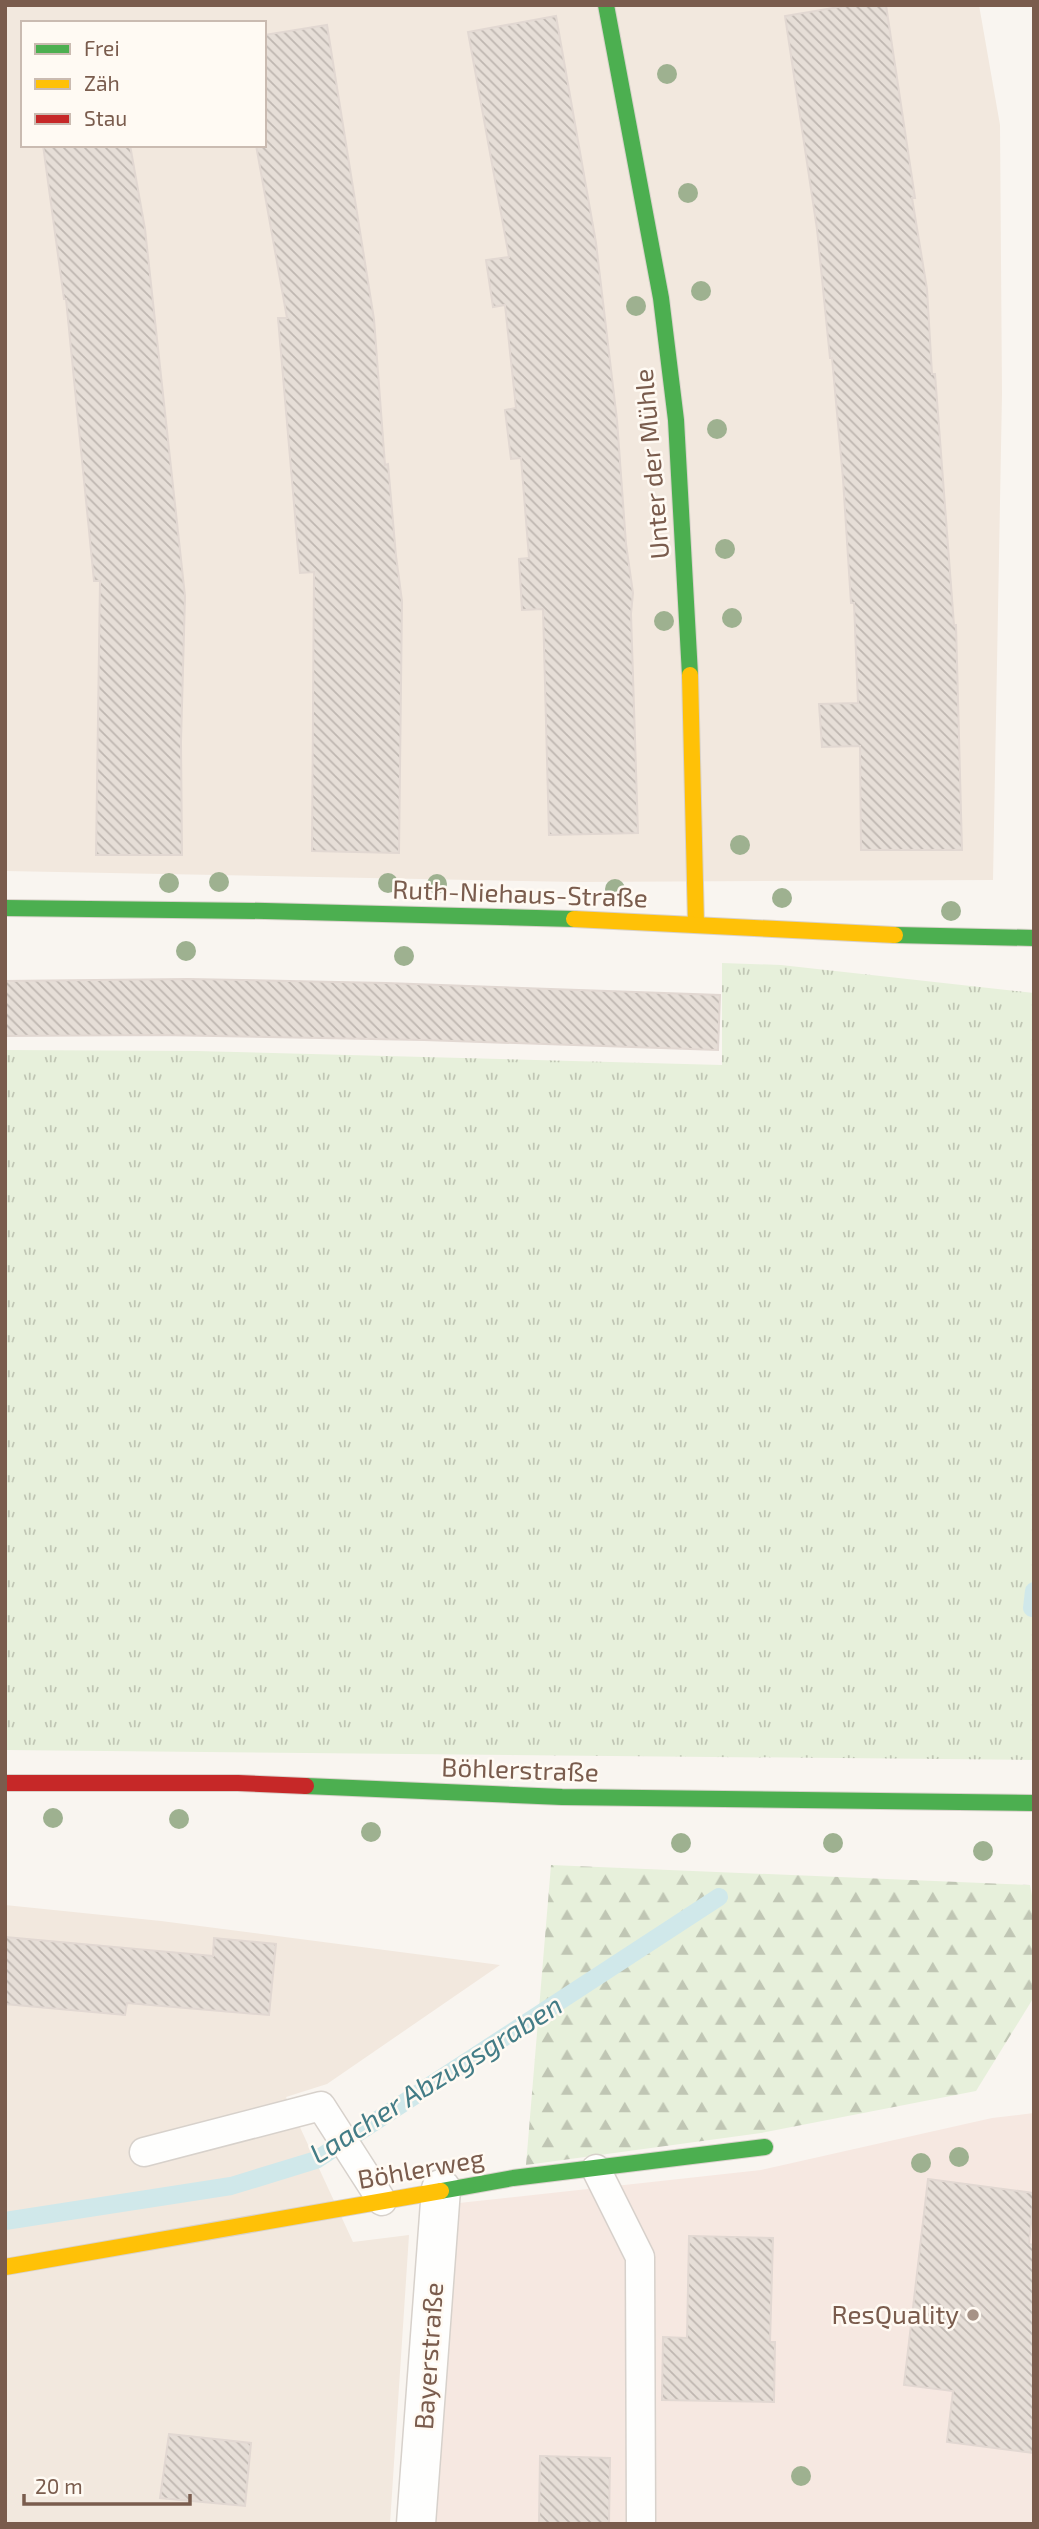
<svg xmlns="http://www.w3.org/2000/svg" width="1039" height="2529" viewBox="0 0 1039 2529" font-family="'Exo 2',sans-serif">
  <style>
    .residential { fill: #f2e8de; fill-rule: evenodd }
    .commercial { fill: #f6e8e1 }
    .grass { fill: url(#grass-tufts) }
    .forest { fill: url(#forest-firs) }
    .lines { fill: none; stroke-linecap: round; stroke-linejoin: round }
    .stream { stroke: #d0e8ea; stroke-width: 18 }
    .building { fill: url(#building-back-hatch); stroke: #e2d8d2; stroke-width: 2 }
    .lane-casing { stroke: #d7d1cb; stroke-width: 31 }
    .street-casing { stroke: #d7d1cb; stroke-width: 41 }
    .fast-casing { stroke: #d9d2cb; stroke-width: 18 }
    .slow-casing { stroke: #d9d2cb; stroke-width: 18 }
    .jam-casing { stroke: #d9d2cb; stroke-width: 18 }
    .lane { stroke: #fefefd; stroke-width: 28 }
    .street { stroke: #fefefd; stroke-width: 38 }
    .fast { stroke: #4caf50; stroke-width: 16 }
    .slow { stroke: #ffc107; stroke-width: 16 }
    .jam { stroke: #c62828; stroke-width: 16 }
    .tree { fill: #9eb190 }
    .poi-dot { fill: #a69286; stroke: #fffaf3; stroke-width: 2.5 }
    .labels { text-anchor: middle; stroke-width: 5; stroke-linejoin: round; paint-order: stroke }
    .street-label { font-size: 26px; fill: #7a5c4d; stroke: #fffaf3 }
    .poi-label { font-size: 26px; fill: #7a5c4d; stroke: #fffaf3; text-anchor: end }
    .water-label { font-size: 28px; font-style: italic; fill: #437c86; stroke: #fffaf3 }
  </style>
  <defs>
    <pattern id="grass-tufts" width="24" height="20" patternUnits="userSpaceOnUse" patternTransform="scale(1.75)"><rect width="24" height="20" fill="#e7f0db"/><path d="M3 7l-1-3M5 7V3M7 7l1-3M15 17l-1-3M17 17v-4M19 17l1-3" fill="none" stroke="#c0c6b4"/></pattern>
    <pattern id="forest-firs" width="22" height="20" patternUnits="userSpaceOnUse" patternTransform="scale(1.75)"><rect width="22" height="20" fill="#e7f0db"/><path d="M5 1l3.5 6h-7zM16 11l3.5 6h-7z" fill="#c0c6b4"/></pattern>
    <pattern id="building-back-hatch" width="6" height="6" patternUnits="userSpaceOnUse" patternTransform="scale(1.75)"><rect width="6" height="6" fill="#e6ded7"/><path d="M-1 5l2 2M0 0l6 6M5-1l2 2" fill="none" stroke="#bfb7b1"/></pattern>
  </defs>
  <rect width="100%" height="100%" fill="#f9f5f0"/>
  <g class="residential">
    <path d="M5,5H979L1000,125L1002,394L993,880L579,882L5,871ZM23,23H264V145H23Z"/>
    <polygon points="5,1905 161,1921 500,1965 327,2084 286,2097 353,2242 409,2235 390,2524 5,2524"/>
  </g>
  <polygon class="commercial" points="1034,2113 1034,2524 436,2524 459,2203 761,2170 992,2118"/>
  <polygon class="grass" points="722,963 781,965 1034,993 1034,1760 5,1750 5,1050 197,1051 722,1065"/>
  <polygon class="forest" points="551,1865 1030,1885 1034,1906 1034,1997 976,2091 761,2133 526,2165"/>
  <g class="lines">
    <g class="stream">
      <polyline points="1032,1608 1034,1591"/>
      <polyline points="5,2221 231,2186 316,2160 719,1897"/>
    </g>
  </g>
  <g class="building">
    <polygon points="851,5 886,5 915,198 912,198 927,289 932,374 935,374 954,625 956,625 962,850 861,850 860,746 822,747 819,704 858,703 854,603 851,603 843,479 832,358 830,358 817,229 785,16"/>
    <polygon points="556,16 596,243 617,420 626,544 633,593 631,614 638,833 549,835 543,609 522,610 519,559 529,558 521,458 511,459 505,410 516,408 505,305 493,307 486,260 509,257 468,32"/>
    <polygon points="327,25 374,319 385,465 388,464 396,556 402,601 399,853 312,851 314,572 300,573 278,318 287,318 256,145 264,145 264,35"/>
    <polygon points="43,145 130,145 145,229 185,596 181,742 182,855 96,855 100,581 94,581 66,299 64,299"/>
    <polygon points="188,979 386,983 720,995 718,1050 424,1040 158,1035 5,1036 5,981"/>
    <polygon points="5,1937 213,1956 214,1938 276,1944 269,2015 127,2003 125,2015 5,2004"/>
    <polygon points="928,2179 1034,2193 1029,2244 1034,2245 1034,2453 947,2442 953,2391 904,2385"/>
    <polygon points="689,2236 773,2238 770,2342 775,2342 774,2402 662,2400 663,2337 687,2338"/>
    <polygon points="169,2434 251,2443 245,2506 160,2498"/>
    <polygon points="540,2456 610,2458 609,2524 539,2524"/>
  </g>
  <g class="lines">
    <g class="lane-casing">
      <g id="lane">
        <polyline points="144,2152 321,2106 382,2201"/>
        <polyline points="596,2169 640,2257 641,2524"/>
      </g>
    </g>
    <g class="street-casing">
      <polyline id="street" points="416,2524 441,2189"/>
    </g>
    <g class="fast-casing">
      <g id="fast">
        <polyline points="606,5 661,298 676,420 690,675"/>
        <polyline points="5,908 265,911 574,919"/>
        <polyline points="895,935 1034,938"/>
        <polyline points="306,1786 562,1797 1034,1803"/>
        <polyline points="441,2191 513,2178 765,2147"/>
      </g>
    </g>
    <g class="slow-casing">
      <g id="slow">
        <polyline points="690,675 696,924"/>
        <polyline points="574,919 895,935"/>
        <polyline points="5,2267 441,2191"/>
      </g>
    </g>
    <g class="jam-casing">
      <polyline id="jam" points="5,1783 238,1783 306,1786"/>
    </g>
    <use href="#lane" class="lane"/>
    <use href="#street" class="street"/>
    <use href="#fast" class="fast"/>
    <use href="#slow" class="slow"/>
    <use href="#jam" class="jam"/>
  </g>
  <g class="tree">
    <circle cx="667" cy="74" r="10"/>
    <circle cx="688" cy="193" r="10"/>
    <circle cx="701" cy="291" r="10"/>
    <circle cx="636" cy="306" r="10"/>
    <circle cx="717" cy="429" r="10"/>
    <circle cx="725" cy="549" r="10"/>
    <circle cx="732" cy="618" r="10"/>
    <circle cx="664" cy="621" r="10"/>
    <circle cx="740" cy="845" r="10"/>
    <circle cx="219" cy="882" r="10"/>
    <circle cx="169" cy="883" r="10"/>
    <circle cx="388" cy="883" r="10"/>
    <circle cx="437" cy="884" r="10"/>
    <circle cx="615" cy="889" r="10"/>
    <circle cx="782" cy="898" r="10"/>
    <circle cx="951" cy="911" r="10"/>
    <circle cx="186" cy="951" r="10"/>
    <circle cx="404" cy="956" r="10"/>
    <circle cx="53" cy="1818" r="10"/>
    <circle cx="179" cy="1819" r="10"/>
    <circle cx="371" cy="1832" r="10"/>
    <circle cx="681" cy="1843" r="10"/>
    <circle cx="833" cy="1843" r="10"/>
    <circle cx="983" cy="1851" r="10"/>
    <circle cx="959" cy="2157" r="10"/>
    <circle cx="921" cy="2163" r="10"/>
    <circle cx="801" cy="2476" r="10"/>
  </g>
  <circle class="poi-dot" cx="973" cy="2315" r="7"/>
  <g class="labels">
    <g class="street-label">
      <text transform="translate(652 464) rotate(-95)" y="9">Unter der Mühle</text>
      <text transform="translate(520 894) rotate(2)" y="9">Ruth-Niehaus-Straße</text>
      <text transform="translate(520 1770) rotate(2)" y="9">Böhlerstraße</text>
      <text transform="translate(421 2169) rotate(-10)" y="9">Böhlerweg</text>
      <text transform="translate(429 2356) rotate(-86)" y="9">Bayerstraße</text>
    </g>
    <g class="poi-label">
      <text x="959" y="2324">ResQuality</text>
    </g>
    <g class="water-label">
      <text transform="translate(436 2079) rotate(-32)" y="10">Laacher Abzugsgraben</text>
    </g>
  </g>
  <rect width="1039" height="2529" fill="none" stroke="#7a5c4d" stroke-width="14"/>
  <rect x="21" y="21" width="245" height="126" fill="#fffaf3" stroke="#cabbb1" stroke-width="2"/>
  <rect x="35" y="44" width="35" height="10" fill="#4caf50" stroke="#cabbb1" stroke-width="2"/>
  <text x="84" y="56" font-size="21" fill="#7a5c4d">Frei</text>
  <rect x="35" y="79" width="35" height="10" fill="#ffc107" stroke="#cabbb1" stroke-width="2"/>
  <text x="84" y="91" font-size="21" fill="#7a5c4d">Zäh</text>
  <rect x="35" y="114" width="35" height="10" fill="#c62828" stroke="#cabbb1" stroke-width="2"/>
  <text x="84" y="126" font-size="21" fill="#7a5c4d">Stau</text>
  <path d="M24 2494v10h166v-10" fill="none" stroke="#7a5c4d" stroke-width="3.5"/>
  <text x="35" y="2494" font-size="21" fill="#7a5c4d" stroke="#fffaf3" stroke-width="5" paint-order="stroke">20 m</text>
</svg>
